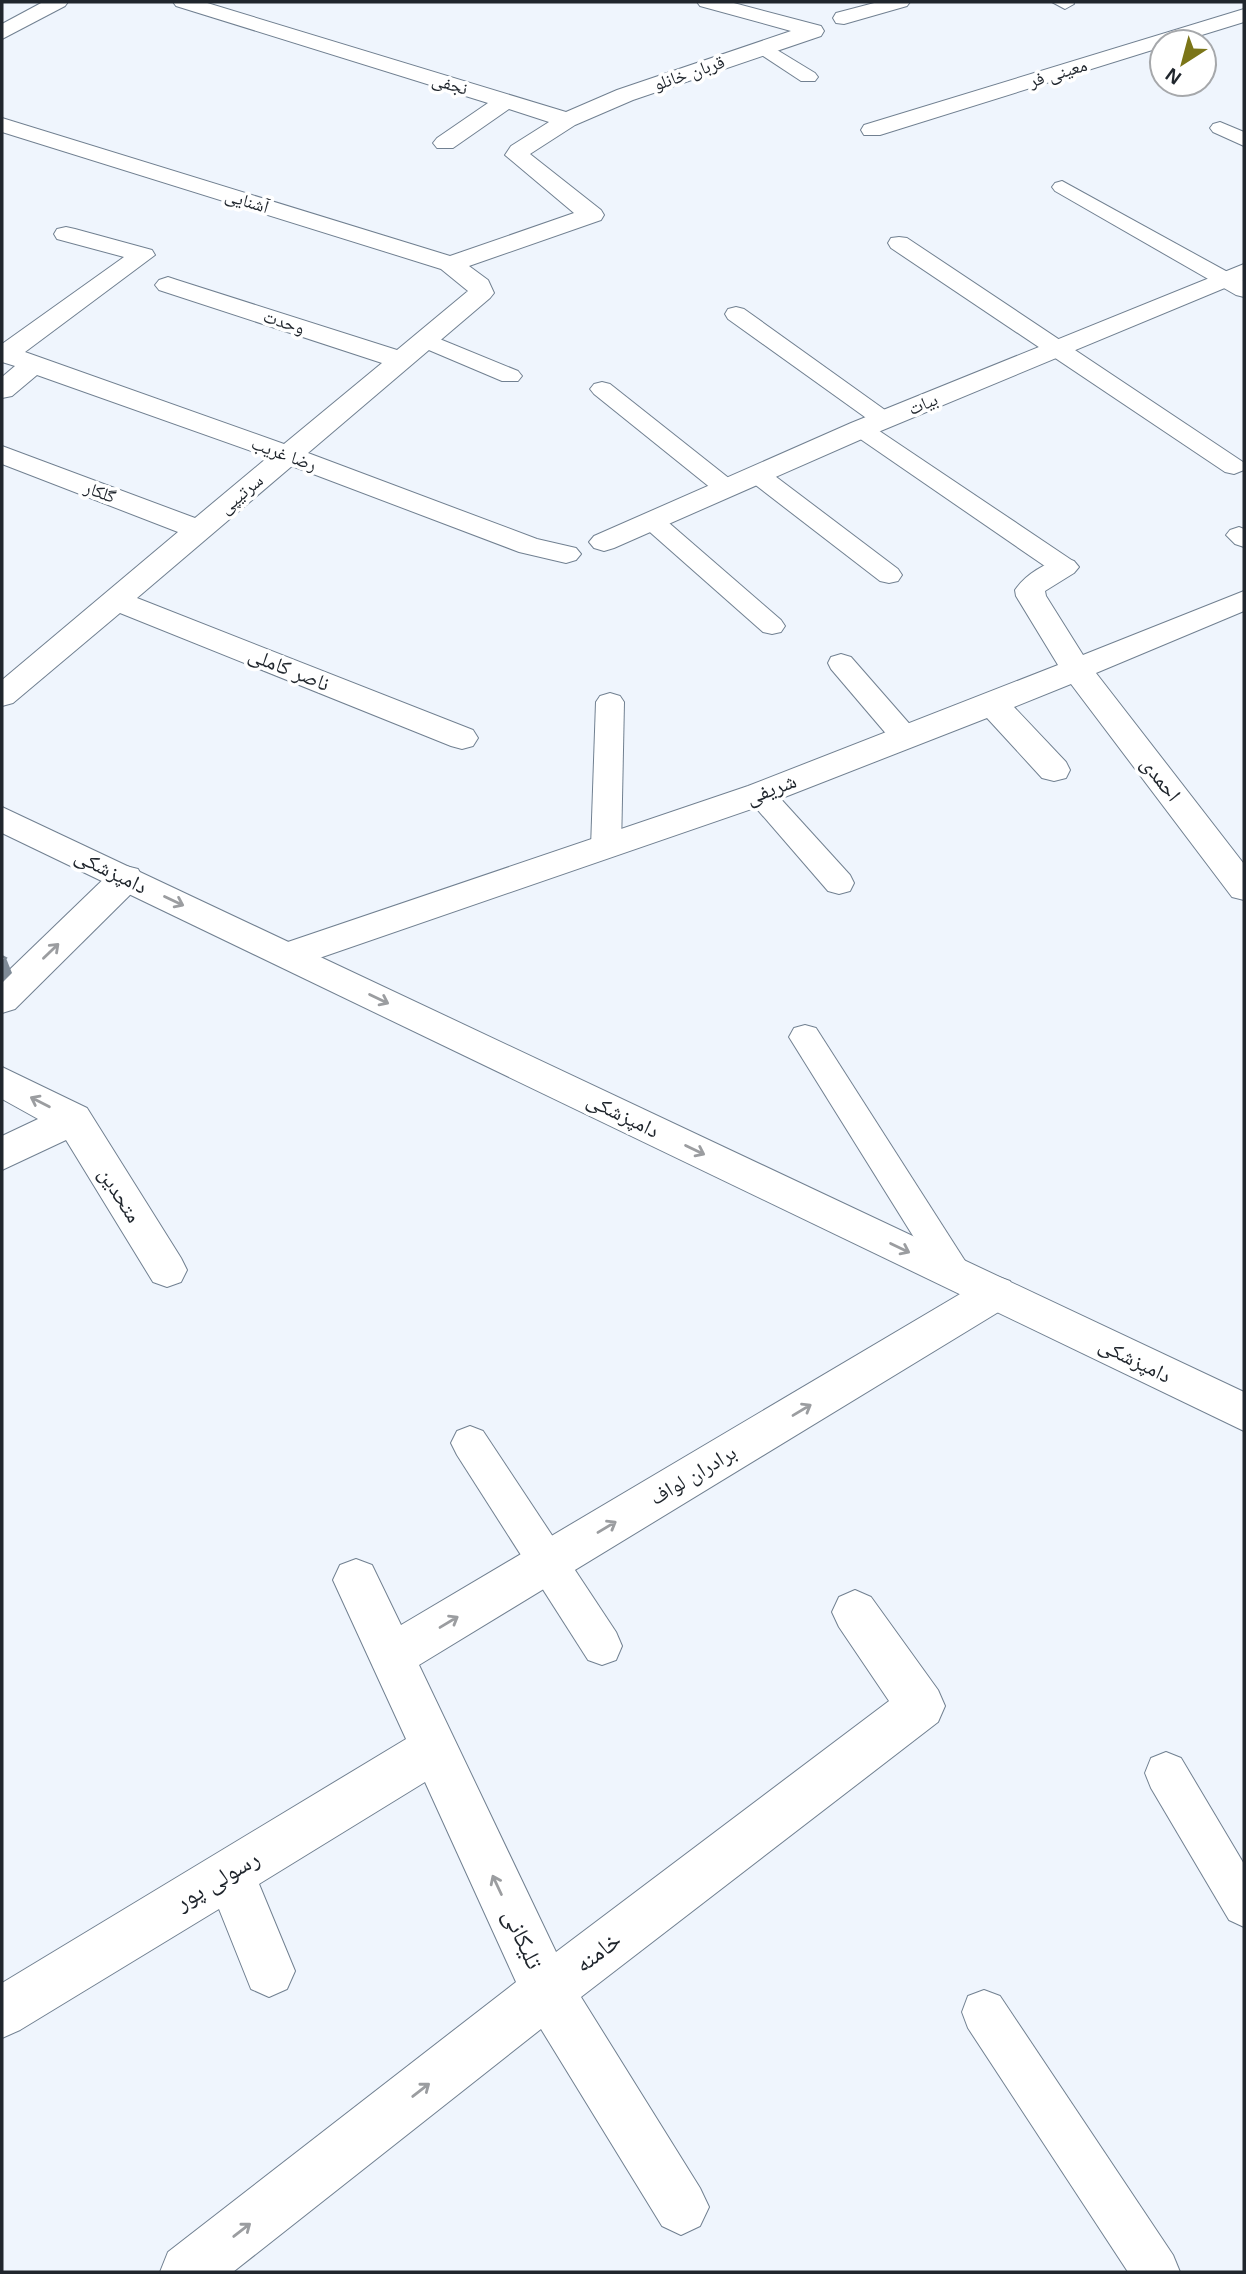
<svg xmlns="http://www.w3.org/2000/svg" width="1246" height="2274" viewBox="0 0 1246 2274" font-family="Arial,'Noto Naskh Arabic',sans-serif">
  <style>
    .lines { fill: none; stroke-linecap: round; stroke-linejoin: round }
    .lane-casing { stroke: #718091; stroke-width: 2 }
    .street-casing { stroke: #718091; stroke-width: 2 }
    .secondary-casing { stroke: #718091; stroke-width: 2 }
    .lane { fill: #fff; fill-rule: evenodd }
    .street { fill: #fff; fill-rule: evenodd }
    .secondary { fill: #fff; fill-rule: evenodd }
    .shaded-wall { fill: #7f8b97 }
    .building { fill: #b6c6d8; stroke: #7f8b97; stroke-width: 2 }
    .oneway { stroke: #9b9da0 }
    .labels { text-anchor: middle; stroke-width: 7; stroke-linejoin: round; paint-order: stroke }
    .far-street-label { font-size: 18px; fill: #20262d; stroke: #fff }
    .street-label { font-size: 21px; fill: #20262d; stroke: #fff }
    .near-street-label { font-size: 24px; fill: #20262d; stroke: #fff }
  </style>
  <rect width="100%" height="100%" fill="#eff5fd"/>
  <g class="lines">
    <g class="lane-casing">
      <g id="lane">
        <polygon points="1052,2 1073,2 1074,4 1065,9"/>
        <polygon points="764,42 815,73 818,77 815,81 801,81 757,52 755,48 757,44"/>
        <polygon points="1220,122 1244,132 1244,146 1213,132 1210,128 1213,124"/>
        <polygon points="1062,181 1244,281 1244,297 1236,295 1055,191 1052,187 1055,183"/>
        <polygon points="899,237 907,238 1243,462 1244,470 1234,474 1225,472 891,248 888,243 891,238"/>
        <polygon points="736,307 744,309 892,415 896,420 892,425 876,425 728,319 725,314 728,309"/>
        <polygon points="425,333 518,371 522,376 518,381 502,381 417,345 414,340 417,335"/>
        <polygon points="602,382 610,384 735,483 738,488 735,493 726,495 717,493 594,394 590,389 594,384"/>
        <polygon points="861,422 869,424 1073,561 1077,567 1073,573 1064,575 1055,573 853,434 849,429 853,424"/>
        <polygon points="758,468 767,470 898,569 902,575 898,581 889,583 880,581 749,480 746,475 749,470"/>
        <polygon points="652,513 661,516 781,620 785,626 781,632 772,634 763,632 643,526 639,521 643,516"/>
        <polygon points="1239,527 1244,529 1244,547 1235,544 1226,535 1230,530"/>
        <polygon points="841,654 851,657 914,729 918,736 914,743 904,745 894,743 831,669 828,663 831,657"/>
        <polygon points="610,693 620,696 624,702 621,848 616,855 606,858 596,855 591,848 596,702 600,696"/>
        <polygon points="760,784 770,787 850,875 854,883 850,891 839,894 828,891 750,801 746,794 750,787"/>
        <polygon points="805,1025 816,1028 967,1264 973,1274 967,1284 955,1289 943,1284 789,1037 794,1028"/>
        <polygon points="470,1426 483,1431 616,1632 622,1646 616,1660 602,1665 588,1660 457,1455 451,1443 457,1431"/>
        <polygon points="1166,1752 1181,1758 1244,1864 1244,1927 1229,1920 1151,1788 1145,1773 1151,1758"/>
        <polygon points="984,1990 1000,1996 1173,2255 1180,2272 1128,2272 968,2028 962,2012 968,1996"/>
      </g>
    </g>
    <g class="street-casing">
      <g id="street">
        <polygon points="173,2 204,2 566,112 617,90 791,31 700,6 697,2 730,2 821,26 824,31 821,36 633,100 575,125 530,154 601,210 604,215 601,220 469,266 488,280 494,293 490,298 308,453 537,539 576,548 581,554 576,560 566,563 519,552 292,466 137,598 473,730 478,738 473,746 462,749 451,746 120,613 13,703 2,706 2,680 178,532 2,464 2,446 195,518 268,457 37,375 12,396 2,398 2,377 15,366 2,362 2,344 124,257 57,239 54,234 57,229 66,227 75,229 152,250 155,255 25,352 284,444 382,363 159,290 155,285 159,280 168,277 177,280 397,350 468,291 441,269 2,132 2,118 450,256 574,213 505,155 511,146 549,122 509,109 453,148 437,148 433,143 437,138 488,103 176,6"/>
        <polygon points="878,2 910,2 907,6 844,24 836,23 833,18 836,13"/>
        <polygon points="1244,9 1244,22 1179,42 1162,42 1162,47 880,135 864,135 861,130 864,125"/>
        <polygon points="1244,264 1244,280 871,435 614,548 604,551 594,548 589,542 594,536 851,423"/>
        <path d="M1064,558L1074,561L1079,567L1074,573L1045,591L1046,596L1083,655L1244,591V611L1096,673L1244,864V900L1232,897L1071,684L1014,707L1066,762L1070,770L1066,778L1054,781L1042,778L987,718L772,802L302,964L289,968L276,964L271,955L276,946L748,786L1058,665L1016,596L1015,590C1026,574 1045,563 1064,558Z"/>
        <polygon points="126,866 138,869 143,878 138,887 15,1009 2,1013 2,977 114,869"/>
        <polygon points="2,1067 87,1108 181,1258 187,1270 181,1282 167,1287 153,1282 66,1140 2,1170 2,1136 38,1119 2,1099"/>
        <polygon points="996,1276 1010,1281 1016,1293 1010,1305 419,1665 556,1952 889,1701 839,1627 832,1612 839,1597 855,1590 871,1597 938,1690 945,1706 938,1722 581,1997 700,2188 709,2207 700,2226 681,2235 662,2226 541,2029 233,2272 160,2272 168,2252 516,1982 425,1782 259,1884 295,1971 287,1989 269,1997 251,1989 219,1909 20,2030 2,2038 2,1983 406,1739 333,1580 340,1565 356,1559 372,1565 401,1625 982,1281"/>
      </g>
    </g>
    <g class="secondary-casing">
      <g id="secondary">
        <polygon points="43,2 68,2 65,6 2,39 2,24"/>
        <polygon points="2,807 1244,1392 1244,1431 2,833"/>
      </g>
    </g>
    <use href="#lane" class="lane"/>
    <use href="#street" class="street"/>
    <use href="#secondary" class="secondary"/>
  </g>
  <polygon class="shaded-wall" points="6,958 12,973 2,983 2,962"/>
  <polygon class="building" points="2,956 6,958 2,962"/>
  <defs><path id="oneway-shaft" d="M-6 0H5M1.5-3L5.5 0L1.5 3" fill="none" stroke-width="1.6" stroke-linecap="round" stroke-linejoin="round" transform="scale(1.75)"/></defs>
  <g class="oneway">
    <use href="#oneway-shaft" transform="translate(174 901) rotate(25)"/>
    <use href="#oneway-shaft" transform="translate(51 951) rotate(-44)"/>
    <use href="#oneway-shaft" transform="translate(379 999) rotate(26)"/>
    <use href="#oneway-shaft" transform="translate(40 1102) rotate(-153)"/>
    <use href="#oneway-shaft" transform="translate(695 1150) rotate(26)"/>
    <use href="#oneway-shaft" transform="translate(900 1248) rotate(26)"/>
    <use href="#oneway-shaft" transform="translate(802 1410) rotate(-31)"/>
    <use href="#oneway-shaft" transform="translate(607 1527) rotate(-31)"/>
    <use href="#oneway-shaft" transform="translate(449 1622) rotate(-31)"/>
    <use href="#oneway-shaft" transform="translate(497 1885) rotate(-115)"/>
    <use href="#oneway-shaft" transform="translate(421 2090) rotate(-38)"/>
    <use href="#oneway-shaft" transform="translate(242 2230) rotate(-38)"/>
  </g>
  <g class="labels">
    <g class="far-street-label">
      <text transform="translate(689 73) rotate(-19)" y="6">قربان خانلو</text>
      <text transform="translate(1058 73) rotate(-17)" y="6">معینی فر</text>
      <text transform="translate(450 84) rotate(17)" y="6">نجفی</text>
      <text transform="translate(247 201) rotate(17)" y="6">آشنایی</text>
      <text transform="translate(284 322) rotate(18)" y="6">وحدت</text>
      <text transform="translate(923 404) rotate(-22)" y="6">بیات</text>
      <text transform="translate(284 454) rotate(20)" y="6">رضا غریب</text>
      <text transform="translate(100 492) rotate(21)" y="6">گلکار</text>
      <text transform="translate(241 494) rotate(-40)" y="6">سرتیپی</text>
    </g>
    <g class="street-label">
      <text transform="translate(289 669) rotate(22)" y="7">ناصر کاملی</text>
      <text transform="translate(1161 779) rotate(52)" y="7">احمدی</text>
      <text transform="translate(771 789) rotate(-21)" y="7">شریفی</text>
      <text transform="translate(111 871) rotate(26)" y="7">دامپزشکی</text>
      <text transform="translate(623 1115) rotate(26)" y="7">دامپزشکی</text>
      <text transform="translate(120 1195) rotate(58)" y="7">متحدین</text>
      <text transform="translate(1135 1360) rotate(26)" y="7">دامپزشکی</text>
      <text transform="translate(693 1475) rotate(-31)" y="7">برادران لواف</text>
    </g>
    <g class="near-street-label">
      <text transform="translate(217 1880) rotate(-31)" y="8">رسولی پور</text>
      <text transform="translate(523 1939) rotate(65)" y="8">تلیکانی</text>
      <text transform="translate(598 1952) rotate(-37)" y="8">خامنه</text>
    </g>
  </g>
  <rect width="1246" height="2274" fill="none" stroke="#20262d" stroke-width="7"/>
  <g transform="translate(1183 63) rotate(216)"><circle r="33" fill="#ffffff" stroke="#a6a8ab" stroke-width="2"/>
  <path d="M0-5L12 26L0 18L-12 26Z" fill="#7b7518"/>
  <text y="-10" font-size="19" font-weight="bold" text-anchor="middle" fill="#20262d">N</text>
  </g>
</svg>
